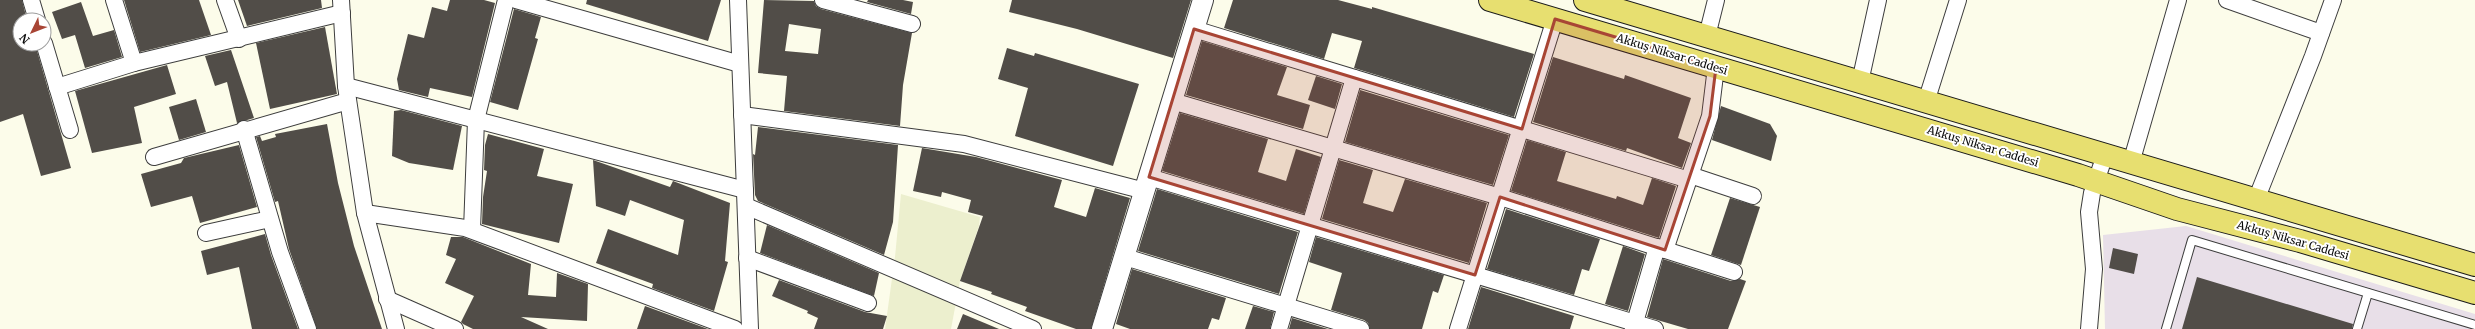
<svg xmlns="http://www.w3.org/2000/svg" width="2475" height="329" viewBox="0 0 2475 329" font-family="Merriweather,serif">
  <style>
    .industrial { fill: #e8dfe8 }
    .farmland { fill: #ecefce }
    .building { fill: #514d48; fill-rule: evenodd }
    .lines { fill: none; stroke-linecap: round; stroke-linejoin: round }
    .service-casing { stroke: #3d3d3d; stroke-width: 10 }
    .minor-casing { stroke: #3d3d3d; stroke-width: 18 }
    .tertiary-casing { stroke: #3d3d3d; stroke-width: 22 }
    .primary-casing { stroke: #1b1b1b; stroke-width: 24 }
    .service { stroke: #fff; stroke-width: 8 }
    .minor { stroke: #fff; stroke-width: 16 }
    .tertiary { stroke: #fff; stroke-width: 20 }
    .primary { stroke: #e7df70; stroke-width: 22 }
    .marked { fill: #a84535; fill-opacity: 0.2; stroke: #a84535; stroke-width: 3; stroke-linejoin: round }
    .labels { text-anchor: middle; stroke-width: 4; stroke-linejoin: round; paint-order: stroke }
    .street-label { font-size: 11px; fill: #0a0a0a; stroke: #fff }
  </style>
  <rect width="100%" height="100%" fill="#fcfcea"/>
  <polygon class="industrial" points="2186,226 2475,314 2475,329 2105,329 2103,235"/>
  <polygon class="farmland" points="901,194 980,217 979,226 960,281 951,329 885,329 895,257"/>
  <g class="building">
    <polygon points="0,0 22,0 27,20 20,20 20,44 35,44 71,168 41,176 23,114 0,122"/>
    <polygon points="124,0 199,0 211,35 140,52"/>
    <polygon points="238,0 321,0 322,8 247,26"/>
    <polygon points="450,0 484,0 495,3 472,97 430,88 428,97 399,90 397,79 408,34 424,38 432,7 447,11"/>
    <polygon points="587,0 721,0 708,41 586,4"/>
    <path d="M764,0L814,1L816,6L821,9L912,33L903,85L900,126L784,111L787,76L758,73ZM789,24L821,29L818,54L785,51Z"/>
    <polygon points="868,0 903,0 913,2 911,14 867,2"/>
    <polygon points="1012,0 1191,0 1173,58 1077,29 1009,12"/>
    <polygon points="1233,0 1338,0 1372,9 1372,7 1534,54 1514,117 1354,68 1362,41 1332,33 1324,59 1224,28"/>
    <polygon points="81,2 93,36 114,30 122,57 85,68 75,35 62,39 52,12"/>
    <polygon points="514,9 541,17 535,38 538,39 518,110 490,102"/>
    <polygon points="325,27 337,94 270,109 256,43"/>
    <polygon points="1202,41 1287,67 1277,95 1310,105 1303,129 1186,95"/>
    <polygon points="1007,48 1034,56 1035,53 1139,84 1113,166 1015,136 1028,88 998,79"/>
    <polygon points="231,50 254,118 237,123 227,82 215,86 205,56"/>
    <polygon points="1553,57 1624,79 1625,75 1691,98 1678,138 1691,143 1682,168 1627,148 1626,151 1533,122"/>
    <polygon points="167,65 176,94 134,107 142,143 92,153 75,91"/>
    <polygon points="1316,76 1342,84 1335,109 1308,100"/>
    <polygon points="1360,90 1509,135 1493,185 1345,142"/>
    <polygon points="196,99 206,132 179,140 169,107"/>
    <polygon points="1721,106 1770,124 1777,136 1771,161 1712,140"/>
    <polygon points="401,110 462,126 453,170 409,163 392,156 394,111"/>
    <polygon points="1180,113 1268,139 1258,172 1286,181 1296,149 1321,157 1304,214 1162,171"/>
    <polygon points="327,124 338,183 354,246 382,329 317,329 289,249 278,201 275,202 256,137 260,136 262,141 276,137 275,134"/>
    <polygon points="758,127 898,145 893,222 884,255 758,201 755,195 753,154 755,155"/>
    <polygon points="488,134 544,149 537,176 573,184 559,243 482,224 483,197 487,171 484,170 485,145"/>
    <polygon points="1527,140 1566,152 1557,181 1616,199 1617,196 1643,205 1652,178 1676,186 1659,238 1511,191"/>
    <polygon points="239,145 257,207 200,223 192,196 151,207 141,174 181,163 184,158"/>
    <polygon points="922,148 976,157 1062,180 1054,207 1086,217 1095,188 1130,198 1091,329 1076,329 1025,311 1027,307 991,294 992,292 960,281 983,216 968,212 971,200 942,192 941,197 913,191"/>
    <polygon points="593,160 670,187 673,181 730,203 725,261 728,262 714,311 652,288 653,284 596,263 608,229 678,255 684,220 630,200 625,216 596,206"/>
    <polygon points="1339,160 1373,170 1363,203 1393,212 1405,179 1487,203 1469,263 1322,219"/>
    <polygon points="1157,189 1298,232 1279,294 1138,251"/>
    <polygon points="1730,198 1760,207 1741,265 1711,255"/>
    <polygon points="1506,209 1600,239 1589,271 1582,269 1574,295 1487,269"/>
    <polygon points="767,225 879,273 874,296 760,253"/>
    <polygon points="265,234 271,255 298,329 252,329 239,267 207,275 201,251"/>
    <polygon points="451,237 463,237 531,264 528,295 556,297 557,273 588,284 587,321 521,317 548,329 473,329 463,324 461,322 474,296 445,283 456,259 446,255"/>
    <polygon points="1316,237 1444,275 1438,293 1433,291 1422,329 1370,329 1368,323 1364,320 1331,310 1342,273 1309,262"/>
    <polygon points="1623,246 1645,254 1628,311 1605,304"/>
    <polygon points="2113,248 2138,254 2134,274 2109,268"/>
    <polygon points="1663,259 1731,281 1740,279 1746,281 1728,329 1688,329 1647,317"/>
    <polygon points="1132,269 1226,298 1219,320 1212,318 1208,329 1130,329 1116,324"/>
    <polygon points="2197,277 2353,324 2352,329 2182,329"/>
    <polygon points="779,280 865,312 887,316 883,329 814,329 818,318 807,313 808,311 772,296"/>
    <polygon points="1481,287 1574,316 1570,329 1468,329"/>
    <polygon points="645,306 708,329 637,329"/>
    <polygon points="1253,306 1274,312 1270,329 1245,329"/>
    <polygon points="963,314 999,329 957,329"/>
    <polygon points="1292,318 1328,329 1289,329"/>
  </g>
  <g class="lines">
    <g class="service-casing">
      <g id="service">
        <polyline points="2166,329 2192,240 2475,325"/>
        <polyline points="2357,329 2368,293"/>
      </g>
    </g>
    <g class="minor-casing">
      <g id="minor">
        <polyline points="31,0 37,20"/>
        <polyline points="225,0 239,39"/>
        <polyline points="341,0 346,86 365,213 396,329"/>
        <polyline points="516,0 740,64"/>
        <polyline points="738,0 750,329"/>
        <polyline points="823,0 912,24"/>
        <polyline points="2227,0 2321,33"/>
        <polyline points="1194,29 1689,180"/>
        <polyline points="1707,36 1716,0"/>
        <polyline points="44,43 70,130"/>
        <polyline points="134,63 342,13"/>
        <polyline points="1860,82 1878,0"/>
        <polyline points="346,86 745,190"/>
        <polyline points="57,87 134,63 114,0"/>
        <polyline points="1172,101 1500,197 1734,272"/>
        <polyline points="1926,102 1958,0"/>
        <polyline points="742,115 964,144 1145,191"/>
        <polyline points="244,129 280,252 308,329"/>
        <polyline points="154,157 348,101"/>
        <polyline points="2131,163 2178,0"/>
        <polyline points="1690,175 1753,196"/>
        <polyline points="1149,177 1655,329"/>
        <polyline points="2256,200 2313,56 2333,0"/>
        <polyline points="746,206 1033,329"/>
        <polyline points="365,213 465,228 735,329"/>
        <polyline points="472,230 476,120 506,0"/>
        <polyline points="206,233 270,219"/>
        <polyline points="1665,250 1710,116 1716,67"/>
        <polyline points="1125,257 1361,329"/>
        <polyline points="747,258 868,303"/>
        <polyline points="387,299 455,329"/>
        <polyline points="1279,329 1354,78"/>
        <polyline points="1458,329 1555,19"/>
        <polyline points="1633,329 1657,247"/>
        <polyline points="2089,329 2094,269 2089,212 2092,193 2105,155"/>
      </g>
    </g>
    <g class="tertiary-casing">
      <polyline id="tertiary" points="1102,329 1203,0"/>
    </g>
    <g class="primary-casing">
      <g id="primary">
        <polyline points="1490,0 2078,175 2177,209 2300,241 2475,293"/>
        <polyline points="1585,0 2475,265"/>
      </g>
    </g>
    <use href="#service" class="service"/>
    <use href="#minor" class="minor"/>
    <use href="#tertiary" class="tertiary"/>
    <use href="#primary" class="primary"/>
  </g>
  <path class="marked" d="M1555,19L1716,67L1710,116L1665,250L1500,197L1475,275L1149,177L1194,29L1522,129Z"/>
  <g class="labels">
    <g class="street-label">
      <text transform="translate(1672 54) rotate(17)" y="4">Akkuş Niksar Caddesi</text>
      <text transform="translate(1983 146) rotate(17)" y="4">Akkuş Niksar Caddesi</text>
      <text transform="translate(2293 240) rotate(16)" y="4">Akkuş Niksar Caddesi</text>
    </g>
  </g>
  <g transform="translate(32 32) rotate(227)"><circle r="19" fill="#ffffff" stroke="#9d9d9d"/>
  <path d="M0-3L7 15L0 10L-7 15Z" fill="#a84535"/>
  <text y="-6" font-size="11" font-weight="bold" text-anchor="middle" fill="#0a0a0a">N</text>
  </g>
</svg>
